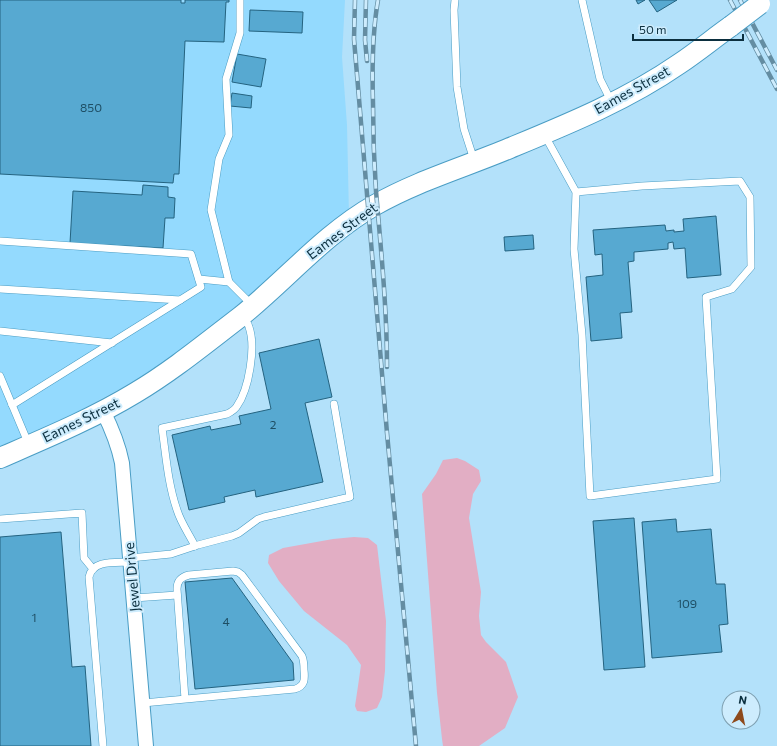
<svg xmlns="http://www.w3.org/2000/svg" width="777" height="746" viewBox="0 0 777 746" font-family="Commissioner,sans-serif">
  <style>
    .built { fill: #94dafe }
    .green { fill: #e2aec4 }
    .building { fill: #57a9d1; stroke: #246380 }
    .lines { fill: none; stroke-linecap: round; stroke-linejoin: round }
    .lane-casing { stroke: #4a9dc4; stroke-width: 8 }
    .street-casing { stroke: #4a9dc4; stroke-width: 16 }
    .secondary-casing { stroke: #4a9dc4; stroke-width: 22 }
    .lane { stroke: #fff; stroke-width: 7 }
    .street { stroke: #fff; stroke-width: 14 }
    .secondary { stroke: #fff; stroke-width: 20 }
    .rail-casing { stroke: #648da2; stroke-width: 4.5 }
    .rail { stroke: #cdecfd; stroke-width: 3; stroke-dasharray: 9; stroke-linecap: butt }
    .secondary-bridge-casing { stroke: #4a9dc4; stroke-width: 22; stroke-linecap: butt }
    .secondary-bridge { stroke: #fff; stroke-width: 20 }
    .labels { text-anchor: middle; stroke-width: 4; stroke-linejoin: round; paint-order: stroke }
    .number-label { font-size: 12px; fill: #1e4e64 }
    .street-label { font-size: 14px; fill: #0b2f3f; stroke: #cdecfd }
  </style>
  <rect width="100%" height="100%" fill="#b3e1fa"/>
  <polygon class="built" points="0,0 345,0 342,57 347,125 349,216 285,265 194,342 144,376 45,429 0,450"/>
  <g class="green">
    <polygon points="457,458 465,461 479,470 481,481 473,494 469,518 481,592 479,616 481,635 486,642 506,662 518,697 505,728 479,746 443,746 442,739 437,693 422,494 436,474 443,460"/>
    <polygon points="354,537 368,538 377,545 386,621 385,671 382,697 377,708 366,712 357,711 355,706 358,686 361,665 347,645 304,611 279,581 268,563 269,555 283,548 333,539"/>
  </g>
  <g class="building">
    <polygon points="0,0 181,0 181,3 185,3 185,0 229,0 229,2 226,2 224,42 185,41 179,174 174,174 173,183 0,174"/>
    <polygon points="636,0 645,0 638,4"/>
    <polygon points="649,0 677,0 657,12"/>
    <polygon points="250,10 303,12 302,33 249,31"/>
    <polygon points="237,54 266,59 261,87 232,82"/>
    <polygon points="232,93 252,96 251,108 230,106"/>
    <polygon points="143,185 168,187 168,197 175,198 174,218 165,218 163,248 70,243 73,191 142,195"/>
    <polygon points="716,216 721,275 687,278 685,248 674,249 673,242 668,243 668,249 634,252 634,261 628,262 632,312 620,313 622,338 591,341 586,277 603,275 602,254 595,255 593,230 665,225 666,231 674,230 674,232 684,231 683,219"/>
    <polygon points="533,235 534,249 505,251 504,237"/>
    <polygon points="319,339 332,397 305,403 323,482 256,497 255,490 224,497 225,502 189,510 172,435 210,426 211,430 241,424 239,416 271,409 259,353"/>
    <polygon points="634,518 645,667 604,670 593,521"/>
    <polygon points="676,519 677,532 711,529 716,584 725,584 728,624 719,625 722,652 652,658 642,522"/>
    <polygon points="61,532 72,667 85,666 91,746 0,746 0,537"/>
    <polygon points="232,578 293,663 294,680 195,689 185,582"/>
  </g>
  <g class="lines">
    <g class="lane-casing">
      <g id="lane">
        <polyline points="455,0 454,10 457,87 464,129 474,160"/>
        <polyline points="582,0 600,79 611,101"/>
        <polyline points="544,134 576,192 642,186 740,181 750,197 751,267 732,289 706,297 717,479 590,496 582,335 574,249 576,192"/>
        <polyline points="0,241 191,254 201,287 12,405"/>
        <polyline points="199,279 229,282 253,306"/>
        <polyline points="229,282 211,210 219,159 229,135 226,79 240,33 240,0"/>
        <polyline points="0,289 180,300"/>
        <polyline points="0,331 112,343"/>
        <polyline points="0,376 29,445"/>
        <polyline points="0,519 82,513 84,558 93,569"/>
        <path d="M195,546C189,534 181,523 177,510C168,484 166,456 162,428L227,414C231,412 235,410 237,406C249,389 256,347 249,327C248,323 245,320 243,316"/>
        <polyline points="130,558 171,554 198,545 232,536 239,533 258,519 264,517 350,497 334,404"/>
        <polyline points="134,598 177,595"/>
        <path d="M143,703L295,689C305,686 305,679 304,670C304,665 304,661 302,656L242,575L238,572L233,571L189,575C181,577 177,581 177,589L185,699"/>
        <path d="M103,746L89,577C93,559 116,563 131,562"/>
      </g>
    </g>
    <g class="street-casing">
      <path id="street" d="M103,411C112,429 118,443 122,463L146,746"/>
    </g>
    <g class="secondary-casing">
      <path id="secondary" d="M0,458C46,438 92,419 135,393C172,371 206,343 240,317C285,281 324,234 375,205C417,181 465,167 510,148C568,124 627,100 679,64C697,52 714,38 731,26"/>
    </g>
    <use href="#lane" class="lane"/>
    <use href="#street" class="street"/>
    <use href="#secondary" class="secondary"/>
    <g class="rail-casing">
      <g id="rail">
        <polyline points="355,0 354,39 387,433 416,746"/>
        <polyline points="366,0 365,40 367,61"/>
        <path d="M378,0C372,34 372,68 373,103C373,132 374,162 376,191C381,250 387,308 387,367"/>
        <polyline points="730,0 777,89"/>
        <polyline points="740,0 777,70"/>
      </g>
    </g>
    <use href="#rail" class="rail"/>
    <g class="secondary-bridge-casing">
      <polyline id="secondary-bridge" points="731,26 760,4"/>
    </g>
    <use href="#secondary-bridge" class="secondary-bridge"/>
  </g>
  <g class="labels">
    <g class="number-label">
      <text x="91" y="112">850</text>
      <text x="273" y="429">2</text>
      <text x="687" y="608">109</text>
      <text x="34" y="622">1</text>
      <text x="226" y="626">4</text>
    </g>
    <g class="street-label">
      <text transform="translate(632 90) rotate(-29)" y="5">Eames Street</text>
      <text transform="translate(342 231) rotate(-37)" y="5">Eames Street</text>
      <text transform="translate(81 420) rotate(-26)" y="5">Eames Street</text>
      <text transform="translate(132 577) rotate(-95)" y="5">Jewel Drive</text>
    </g>
  </g>
  <g transform="translate(741 710) rotate(10)"><circle r="19" fill="#cdecfd" stroke="#7fa0b1"/>
  <path d="M0-3L7 15L0 10L-7 15Z" fill="#8e4a1c"/>
  <text y="-6" font-size="11" font-weight="bold" text-anchor="middle" fill="#0b2f3f">N</text>
  </g>
  <path d="M633 34v6h110v-6" fill="none" stroke="#0b2f3f" stroke-width="2"/>
  <text x="639" y="34" font-size="12" fill="#0b2f3f" stroke="#cdecfd" stroke-width="3" paint-order="stroke">50 m</text>
</svg>
